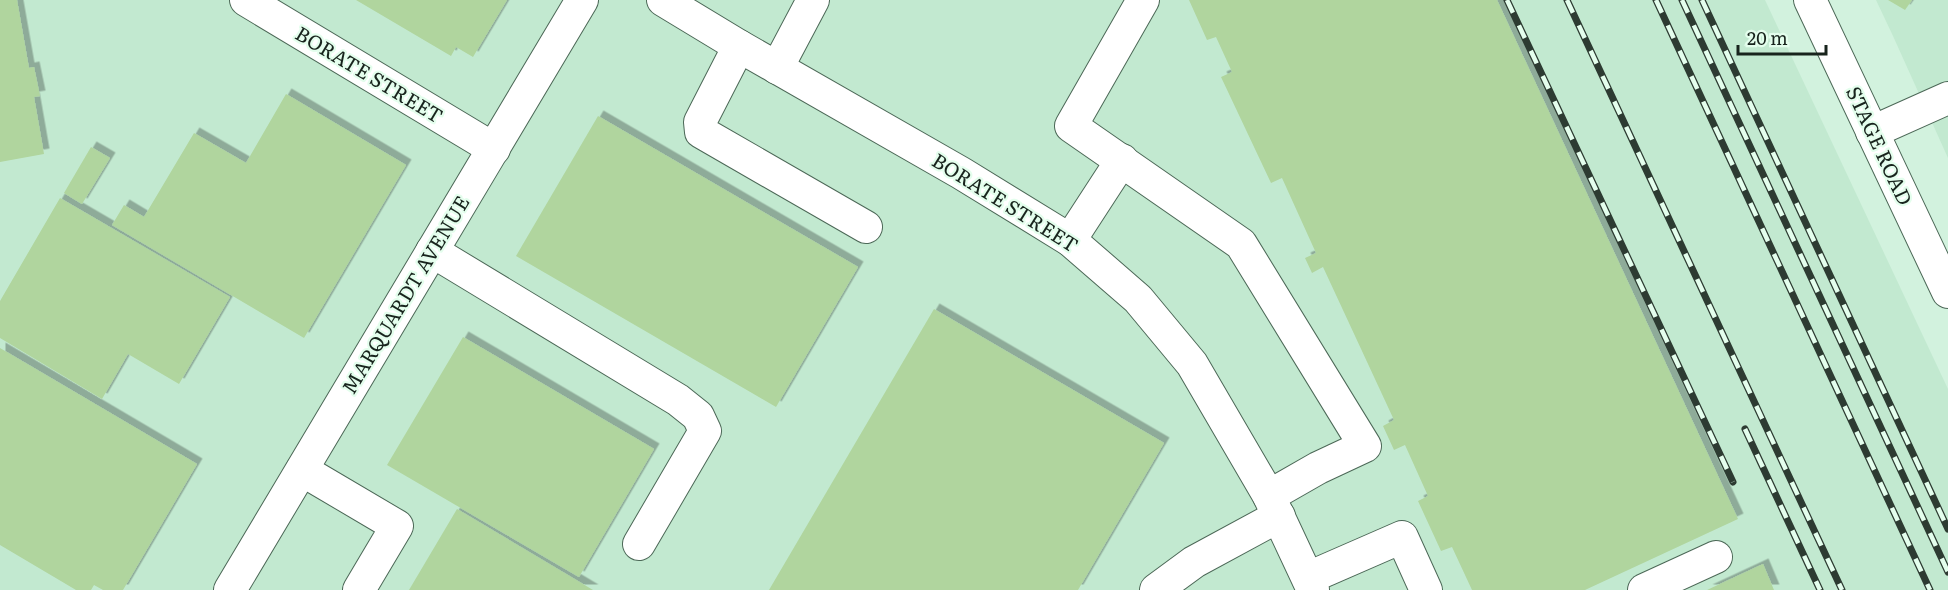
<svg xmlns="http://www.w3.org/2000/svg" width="1948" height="590" viewBox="0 0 1948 590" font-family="Literata,serif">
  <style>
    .built { fill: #c2e9d0 }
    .building { fill: #b0d59e; filter: url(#shadow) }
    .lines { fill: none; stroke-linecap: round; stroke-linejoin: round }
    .minor-casing { stroke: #4c6857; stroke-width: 34 }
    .minor { stroke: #fff; stroke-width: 32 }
    .rail-casing { stroke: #2d3b32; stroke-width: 7 }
    .rail { stroke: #e4feed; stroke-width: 4.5; stroke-dasharray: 14; stroke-linecap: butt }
    .labels { text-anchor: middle; stroke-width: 4.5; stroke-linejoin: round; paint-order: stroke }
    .street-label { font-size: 20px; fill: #18241d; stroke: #e4feed }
  </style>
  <defs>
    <filter id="shadow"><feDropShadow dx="5.5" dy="-5.5" stdDeviation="0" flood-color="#0004"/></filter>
  </defs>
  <rect width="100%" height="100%" fill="#d2f2de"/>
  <g class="built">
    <polygon points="0,0 1765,0 1948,389 1948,590 0,590"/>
    <polygon points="1876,0 1948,0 1948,158 1893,36"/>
  </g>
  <g class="building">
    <polygon points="0,0 17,0 29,68 34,67 40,96 34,97 44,154 0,162"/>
    <polygon points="356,0 507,0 473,57 456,47 451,56"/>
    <polygon points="1189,0 1497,0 1738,519 1585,590 1472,590 1452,547 1441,551 1418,501 1428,496 1405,445 1394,450 1383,426 1394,420 1323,267 1312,273 1305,258 1316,253 1282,178 1271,183 1221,77 1232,72 1216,37 1207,40"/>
    <polygon points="1888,0 1912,0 1905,10"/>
    <polygon points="286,94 406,165 304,338 112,225 124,205 144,217 194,133 246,163"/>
    <polygon points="598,116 858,267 776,407 516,256"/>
    <polygon points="91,147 110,158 82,204 64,193"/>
    <polygon points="60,198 230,297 179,384 128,354 102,399 0,338 0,301"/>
    <polygon points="934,309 1164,443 1078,590 769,590"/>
    <polygon points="463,337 654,449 579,577 387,465"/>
    <polygon points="0,348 197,464 123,590 103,590 94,585 91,590 76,590 0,545"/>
    <polygon points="457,509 593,590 409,590"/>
    <polygon points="1763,564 1774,590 1707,590"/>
  </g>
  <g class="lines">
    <g class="minor-casing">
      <g id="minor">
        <polyline points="246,0 494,149"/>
        <polyline points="663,0 739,46 961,173 1070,240 1138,299 1192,364 1269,496 1313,590"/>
        <polyline points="1143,0 1071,126 1241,244 1365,446 1318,468 1269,496"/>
        <polyline points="1810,0 1948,292"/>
        <polyline points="739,46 700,122 701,132 866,227"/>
        <polyline points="777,68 813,0"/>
        <polyline points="1872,132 1948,98"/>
        <polyline points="1070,240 1122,160"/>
        <polyline points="432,251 678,400 698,416 705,431 639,544"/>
        <polyline points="302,470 397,526 359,590"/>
        <polyline points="1308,578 1402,537 1426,590"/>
        <polyline points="230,590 582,0"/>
        <polyline points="1156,590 1194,562 1279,516"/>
        <polyline points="1644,590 1716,557"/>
      </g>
    </g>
    <use href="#minor" class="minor"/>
    <g class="rail-casing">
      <g id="rail">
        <polyline points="1507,0 1733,482"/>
        <polyline points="1567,0 1842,590"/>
        <polyline points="1656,0 1930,590"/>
        <polyline points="1682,0 1948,572"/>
        <polyline points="1702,0 1948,529"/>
        <polyline points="1745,429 1820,590"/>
      </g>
    </g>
    <use href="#rail" class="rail"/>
  </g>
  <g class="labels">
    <g class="street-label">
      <text transform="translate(369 75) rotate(31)" y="7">BORATE STREET</text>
      <text transform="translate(1879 146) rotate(65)" y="7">STAGE ROAD</text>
      <text transform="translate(1005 203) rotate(32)" y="7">BORATE STREET</text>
      <text transform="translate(406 295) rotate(-59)" y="7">MARQUARDT AVENUE</text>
    </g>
  </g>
  <path d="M1738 45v9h88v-9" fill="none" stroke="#18241d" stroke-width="3"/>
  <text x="1747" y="45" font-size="18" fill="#18241d" stroke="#e4feed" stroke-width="4.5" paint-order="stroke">20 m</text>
</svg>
